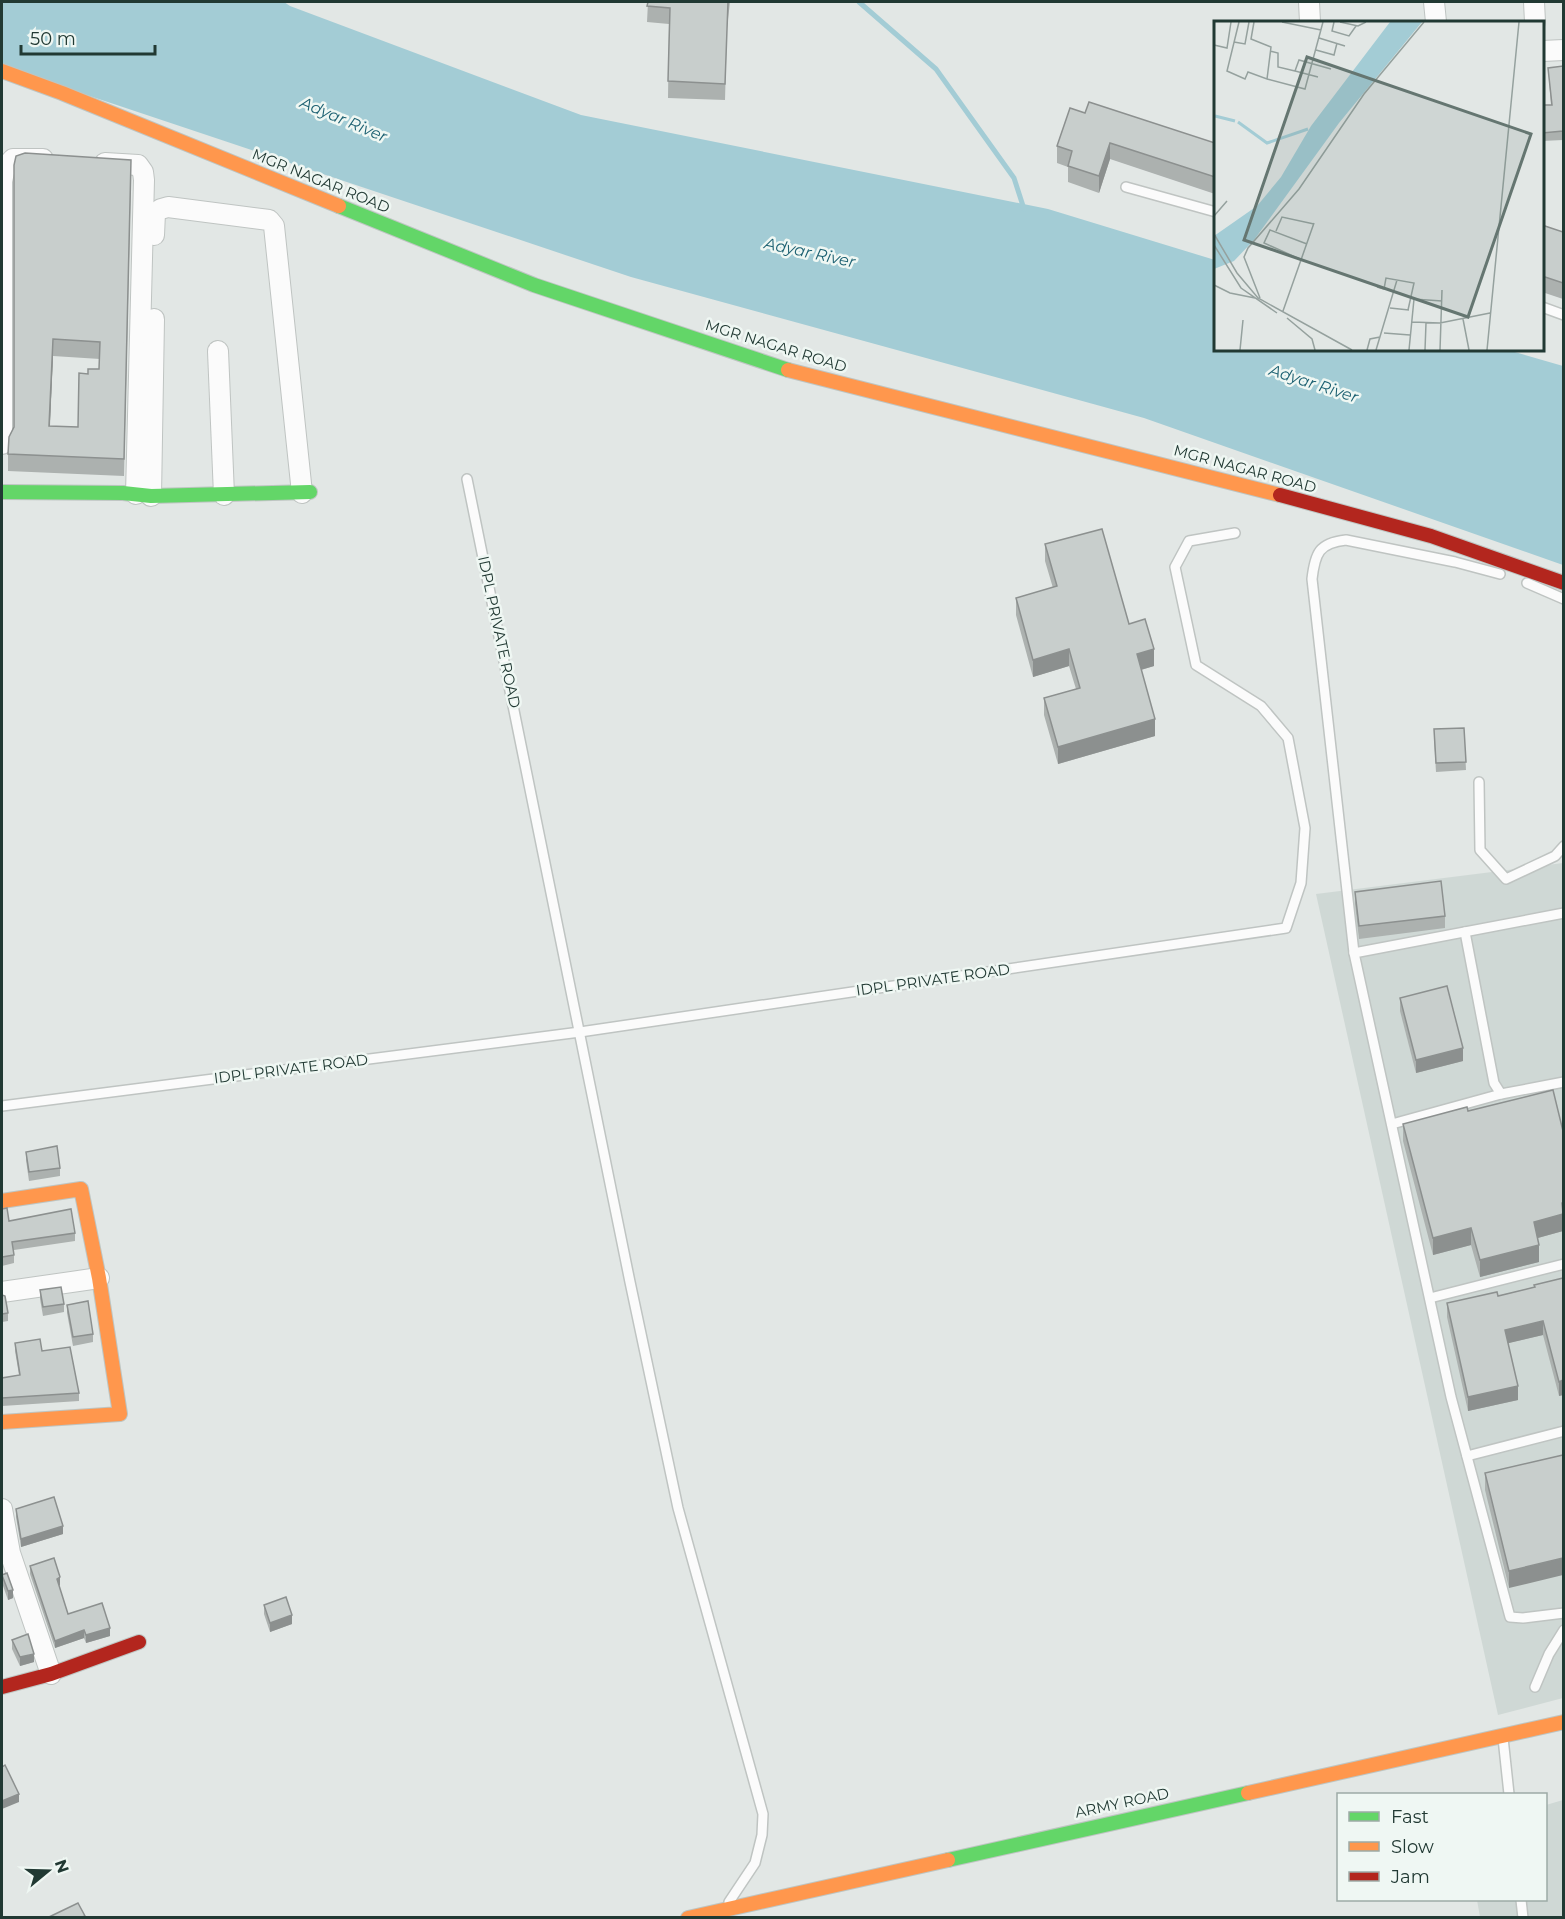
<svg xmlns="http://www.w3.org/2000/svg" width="1565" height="1919" viewBox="0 0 1565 1919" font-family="Montserrat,sans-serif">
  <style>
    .built { fill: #cfd8d5 }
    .water { fill: #a3ccd5 }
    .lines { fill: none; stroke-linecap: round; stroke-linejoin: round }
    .stream { stroke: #a3ccd5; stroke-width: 5 }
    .lane-casing { stroke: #bfc4c2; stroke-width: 12 }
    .street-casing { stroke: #bfc4c2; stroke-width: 22 }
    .fast-casing { stroke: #bec5c2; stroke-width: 16 }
    .slow-casing { stroke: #bec5c2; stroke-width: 16 }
    .jam-casing { stroke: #bec5c2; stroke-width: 16 }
    .lane { stroke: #fbfbfb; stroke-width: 9 }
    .street { stroke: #fbfbfb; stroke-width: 20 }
    .fast { stroke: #63d668; stroke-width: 14 }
    .slow { stroke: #ff974d; stroke-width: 14 }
    .jam { stroke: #b3261e; stroke-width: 14 }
    .wall { fill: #acb1af; fill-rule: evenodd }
    .shaded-wall { fill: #8c908f }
    .building { fill: #c8cecc; stroke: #8c908f; stroke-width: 1.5; fill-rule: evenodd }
    .labels { text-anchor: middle; stroke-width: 5; stroke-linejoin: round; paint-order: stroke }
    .street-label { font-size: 15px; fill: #213933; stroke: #eff7f3 }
    .water-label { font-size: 16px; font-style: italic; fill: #1d6172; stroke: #eff7f3 }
    .inset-river { fill: none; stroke: #a3ccd5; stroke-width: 3 }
    .inset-road { fill: none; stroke: #95a19e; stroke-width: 1.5 }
    .view { fill: #657671; fill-opacity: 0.15; stroke: #657671; stroke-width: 3 }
    .inset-edge { fill: none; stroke: #213933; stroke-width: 3 }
  </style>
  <rect width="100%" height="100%" fill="#e2e7e5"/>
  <g class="built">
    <polygon points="1563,863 1563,1698 1498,1715 1316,894"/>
    <polygon points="1563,1800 1563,1917 1480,1917 1477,1900 1546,1900 1546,1805"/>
  </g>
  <polygon class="water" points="2,2 284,2 290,6 581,115 1048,209 1215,260 1216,350 1508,350 1563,366 1563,565 1144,418 631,277 21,73 2,64"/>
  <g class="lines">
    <polyline class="stream" points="859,2 936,69 1014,178 1024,209"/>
    <g class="lane-casing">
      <g id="lane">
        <polyline points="1126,187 1216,212"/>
        <polyline points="1542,307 1564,315"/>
        <polyline points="467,479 630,1282 678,1508 763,1814 762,1835 755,1863 729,1902"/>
        <polyline points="1527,583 1564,599"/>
        <polyline points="1479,782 1480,850 1506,879 1555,856 1564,846"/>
        <polyline points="1564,913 1354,953 1451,1397 1510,1617 1523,1618 1564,1613"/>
        <polyline points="1465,932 1494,1083 1501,1094 1564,1082"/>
        <path d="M1354,953L1312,579C1315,553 1319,543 1346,540L1455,562L1500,574"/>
        <polyline points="2,1106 580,1032 1286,928 1301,883 1305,828 1288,738 1261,706 1196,665 1175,567 1189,541 1235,533"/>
        <polyline points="1392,1124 1501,1094"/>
        <polyline points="1430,1298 1564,1264"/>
        <polyline points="1467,1456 1564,1431"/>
        <polyline points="1535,1687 1549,1654 1564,1630"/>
        <polyline points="1503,1738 1509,1794"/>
        <polyline points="1521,1900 1523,1918"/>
      </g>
    </g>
    <g class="street-casing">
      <g id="street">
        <polyline points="1309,2 1310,22"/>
        <polyline points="1434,2 1436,22"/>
        <polyline points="1534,2 1535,22"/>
        <polyline points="1542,51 1564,50"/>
        <polyline points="105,163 138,165 143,172 144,180 136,494"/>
        <polyline points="154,235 155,213 161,209 168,207 269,220 274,226 302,493"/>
        <polyline points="218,351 224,495"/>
        <polyline points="2,444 2,181 5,168 13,159 43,159"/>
        <polyline points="151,496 154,319"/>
        <polyline points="2,1292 99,1278"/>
        <polyline points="2,1509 10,1553 51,1674"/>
      </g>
    </g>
    <g class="fast-casing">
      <g id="fast">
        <polyline points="339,206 534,285 788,370"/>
        <polyline points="2,492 123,493 151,496 310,492"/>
        <polyline points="948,1860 1248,1793"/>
      </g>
    </g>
    <g class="slow-casing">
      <g id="slow">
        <polyline points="2,71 62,93 339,206"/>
        <polyline points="788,370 1280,495"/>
        <polyline points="2,1201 81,1189 99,1278 120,1414 2,1422"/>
        <polyline points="1248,1793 1564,1722"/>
        <polyline points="688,1918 948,1860"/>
      </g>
    </g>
    <g class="jam-casing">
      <g id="jam">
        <polyline points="1280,495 1431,536 1564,583"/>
        <polyline points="2,1687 51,1674 139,1642"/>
      </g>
    </g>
    <use href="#lane" class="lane"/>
    <use href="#street" class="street"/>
    <use href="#fast" class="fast"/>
    <use href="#slow" class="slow"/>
    <use href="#jam" class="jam"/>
  </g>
  <g class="wall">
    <polygon points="648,2 730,2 727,28 725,100 668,98 669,24 647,22"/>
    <polygon points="1563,66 1563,140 1542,141 1542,105 1551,105 1548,68"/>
    <polygon points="1085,113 1215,143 1215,194 1110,159 1099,193 1068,182 1068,167 1057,163 1057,146"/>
    <path d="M14,165L131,177L124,476L8,471V454L14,427ZM53,356L100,359L99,369L88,374L78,427L50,426Z"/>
    <polygon points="1542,225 1563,232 1563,299 1542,292"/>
    <polygon points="1045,544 1129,624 1154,666 1141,670 1155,736 1058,764 1044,715 1044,698 1076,689 1069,666 1033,677 1016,615 1016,598 1053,588 1045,561"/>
    <polygon points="1464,728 1466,770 1436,772 1434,737"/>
    <polygon points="1355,892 1445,916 1445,928 1359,939 1355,904"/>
    <polygon points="1400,998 1463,1061 1416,1073 1400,1011"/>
    <polygon points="1468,1111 1563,1131 1563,1231 1538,1238 1539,1262 1480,1277 1471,1245 1433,1255 1403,1141 1403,1124"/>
    <polygon points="26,1152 60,1168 60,1176 29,1181 26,1160"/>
    <polygon points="2,1209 9,1221 75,1233 75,1241 14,1250 14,1263 2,1266"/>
    <polygon points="1563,1278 1563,1395 1559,1396 1543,1335 1508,1343 1518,1400 1468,1411 1447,1317 1447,1303 1498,1296 1534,1287 1534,1285"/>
    <polygon points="40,1290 64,1304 64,1312 43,1316 40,1299"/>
    <polygon points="2,1295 8,1313 8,1321 2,1322"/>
    <polygon points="67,1305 93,1334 93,1342 73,1346 67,1313"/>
    <polygon points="15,1343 42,1351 79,1393 79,1401 2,1406 2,1378 19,1375 15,1351"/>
    <polygon points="1563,1455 1509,1588 1485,1490 1485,1473"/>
    <polygon points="16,1509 63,1534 21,1547 16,1517"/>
    <polygon points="30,1566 60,1585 59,1586 68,1614 110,1636 86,1643 84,1638 55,1648 30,1574"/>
    <polygon points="2,1575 13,1598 8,1600 2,1583"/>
    <polygon points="264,1605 292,1624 270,1632 264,1614"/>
    <polygon points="12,1640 34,1662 20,1666 12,1649"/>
  </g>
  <g class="shaded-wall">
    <polygon points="1110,143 1110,159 1099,193 1099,176"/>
    <polygon points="53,339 53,356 49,443 49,426"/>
    <polygon points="1069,649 1069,666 1033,677 1033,660"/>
    <polygon points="1154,649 1154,666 1137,671 1137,654"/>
    <polygon points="1155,719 1155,736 1058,764 1058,747"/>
    <polygon points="1463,1048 1463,1061 1416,1073 1416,1060"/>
    <polygon points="1563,1202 1563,1231 1534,1239 1534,1222"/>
    <polygon points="1471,1228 1471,1245 1433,1255 1433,1238"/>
    <polygon points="1539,1245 1539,1262 1480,1277 1480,1260"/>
    <polygon points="1543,1321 1543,1335 1505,1344 1505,1330"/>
    <polygon points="1563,1380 1563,1395 1559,1396 1559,1382"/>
    <polygon points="1518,1386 1518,1400 1468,1411 1468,1397"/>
    <polygon points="63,1526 63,1534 21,1547 21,1539"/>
    <polygon points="1563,1558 1563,1575 1509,1588 1509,1571"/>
    <polygon points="60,1577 60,1585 57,1586 57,1579"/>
    <polygon points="13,1590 13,1598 8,1600 8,1591"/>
    <polygon points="292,1615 292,1624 270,1632 270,1623"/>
    <polygon points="110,1628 110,1636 86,1643 86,1635"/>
    <polygon points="84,1630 84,1638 55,1648 55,1641"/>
    <polygon points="34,1654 34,1662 20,1666 20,1657"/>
    <polygon points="19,1794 19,1802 2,1809 2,1801"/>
  </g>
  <g class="building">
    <polygon points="648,2 728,2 725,84 668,81 670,8 647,6"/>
    <polygon points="1563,66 1563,131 1542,133 1542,105 1552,105 1548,68"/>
    <polygon points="1089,102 1215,143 1215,177 1110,143 1099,176 1068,166 1072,151 1057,146 1070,108 1085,113"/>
    <path d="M25,153L131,160L124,459L8,454L9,437L14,427V165L16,156ZM53,339L100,342L99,369H88V374L79,373L78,427L49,426Z"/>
    <polygon points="1542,225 1563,232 1563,283 1542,276"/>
    <polygon points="1102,529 1129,624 1145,619 1154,649 1137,654 1155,719 1058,747 1044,698 1080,688 1069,649 1033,660 1016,598 1057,586 1045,544"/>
    <polygon points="1464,728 1466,762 1436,763 1434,729"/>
    <polygon points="1441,881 1445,916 1359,926 1355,892"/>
    <polygon points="1447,986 1463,1048 1416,1060 1400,998"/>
    <polygon points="1553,1090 1563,1131 1563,1202 1562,1203 1563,1214 1534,1222 1539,1245 1480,1260 1471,1228 1433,1238 1403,1124 1467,1107 1468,1111"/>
    <polygon points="57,1146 60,1168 29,1172 26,1152"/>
    <polygon points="7,1208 9,1221 71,1209 75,1233 12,1242 14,1255 2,1257 2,1209"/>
    <polygon points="1563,1278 1563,1380 1559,1382 1543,1321 1505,1330 1518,1386 1468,1397 1447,1303 1497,1292 1498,1296 1535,1287 1534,1285"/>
    <polygon points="61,1287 64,1304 43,1307 40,1290"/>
    <polygon points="2,1295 5,1296 8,1313 2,1314"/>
    <polygon points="88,1301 93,1334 73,1337 67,1305"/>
    <polygon points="40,1339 42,1351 70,1347 79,1393 2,1398 2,1378 20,1375 15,1343"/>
    <polygon points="1563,1455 1563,1558 1509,1571 1485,1473"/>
    <polygon points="54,1497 63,1526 21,1539 16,1509"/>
    <polygon points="54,1558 60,1577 57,1579 68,1614 102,1603 110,1628 86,1635 84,1630 55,1641 30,1566"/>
    <polygon points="7,1573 13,1590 8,1591 2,1575"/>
    <polygon points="286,1597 292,1615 270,1623 264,1605"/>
    <polygon points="28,1634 34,1654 20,1657 12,1640"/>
    <polygon points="2,1765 2,1767 5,1765 19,1794 2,1801"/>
    <polygon points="78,1903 85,1916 82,1917 49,1917"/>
  </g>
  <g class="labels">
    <g class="street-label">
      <text transform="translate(321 181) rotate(22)" y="5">MGR NAGAR ROAD</text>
      <text transform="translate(776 346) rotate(17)" y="5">MGR NAGAR ROAD</text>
      <text transform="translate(1245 469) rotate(15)" y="5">MGR NAGAR ROAD</text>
      <text transform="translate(499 632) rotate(78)" y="5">IDPL PRIVATE ROAD</text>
      <text transform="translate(933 980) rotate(-8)" y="5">IDPL PRIVATE ROAD</text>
      <text transform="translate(291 1069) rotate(-7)" y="5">IDPL PRIVATE ROAD</text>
      <text transform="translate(1122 1803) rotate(-12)" y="5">ARMY ROAD</text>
    </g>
    <g class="water-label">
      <text transform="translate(344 119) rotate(23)" y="6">Adyar River</text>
      <text transform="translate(810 252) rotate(12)" y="6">Adyar River</text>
      <text transform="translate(1314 383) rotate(18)" y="6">Adyar River</text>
    </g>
  </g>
  <g transform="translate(1214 21)">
    <rect width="330" height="330" fill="#e2e7e5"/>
    <path d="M176,1H208L125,102L40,219L20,240L0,248V215L43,185L67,156L97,105Z" fill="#a3ccd5"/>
    <path class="inset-river" d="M1,95L21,100M24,101L53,122L94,108"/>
    <path class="inset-road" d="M25,1L13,50L31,58L34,51L53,58L57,26L37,18L40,1M68,1L107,9M120,1L118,10L135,15L142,5M126,1L144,5L152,1M105,17L131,25M20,21L31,23L35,1M0,24L13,27L17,1M102,29L120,34L123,22M56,30L64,32V46L81,50M104,56L81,50L85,39L117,48M53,58L91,68L109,1M0,195L13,180M62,210L68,196L100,203M0,213L23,252L44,277L138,329M0,224L27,267L63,292M88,239L50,222L56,209L93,223M0,264L16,272L41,277M163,266L170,268L172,257L200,262L194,289M46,277L30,236L34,227L85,168L150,73L210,1M199,278L228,280M176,287L195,289M69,290L100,202M73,297L98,318L101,329M249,298L255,329M198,301L226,302L276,292M170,312L196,314M26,329L29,299M153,329L156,318L166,316M162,329L183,259M195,329L200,278M211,329L212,302M226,329L228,269M273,329L305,1"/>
    <path class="view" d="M93,36L317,113L254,296L30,219Z"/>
    <rect width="330" height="330" class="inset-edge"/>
  </g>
  <rect width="1565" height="1919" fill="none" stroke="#213933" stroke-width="6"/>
  <rect x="1337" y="1793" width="210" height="108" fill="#eff7f3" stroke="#9daba6" stroke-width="1.5"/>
  <rect x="1349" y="1812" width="30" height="9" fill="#63d668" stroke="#9daba6" stroke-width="1.5"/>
  <text x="1391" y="1823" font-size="18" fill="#213933">Fast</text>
  <rect x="1349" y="1842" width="30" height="9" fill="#ff974d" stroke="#9daba6" stroke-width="1.5"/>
  <text x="1391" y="1853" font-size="18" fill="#213933">Slow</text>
  <rect x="1349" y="1872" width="30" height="9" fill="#b3261e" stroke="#9daba6" stroke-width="1.5"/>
  <text x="1391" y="1883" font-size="18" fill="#213933">Jam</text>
  <g transform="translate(48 1871) rotate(71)" stroke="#eff7f3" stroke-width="4.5" paint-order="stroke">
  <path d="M0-4.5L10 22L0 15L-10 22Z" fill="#213933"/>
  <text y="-9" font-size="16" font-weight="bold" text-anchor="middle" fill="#213933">N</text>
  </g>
  <path d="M21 45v9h134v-9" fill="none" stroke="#213933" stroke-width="3"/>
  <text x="30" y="45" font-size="18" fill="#213933" stroke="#eff7f3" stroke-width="4.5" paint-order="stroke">50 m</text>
</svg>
